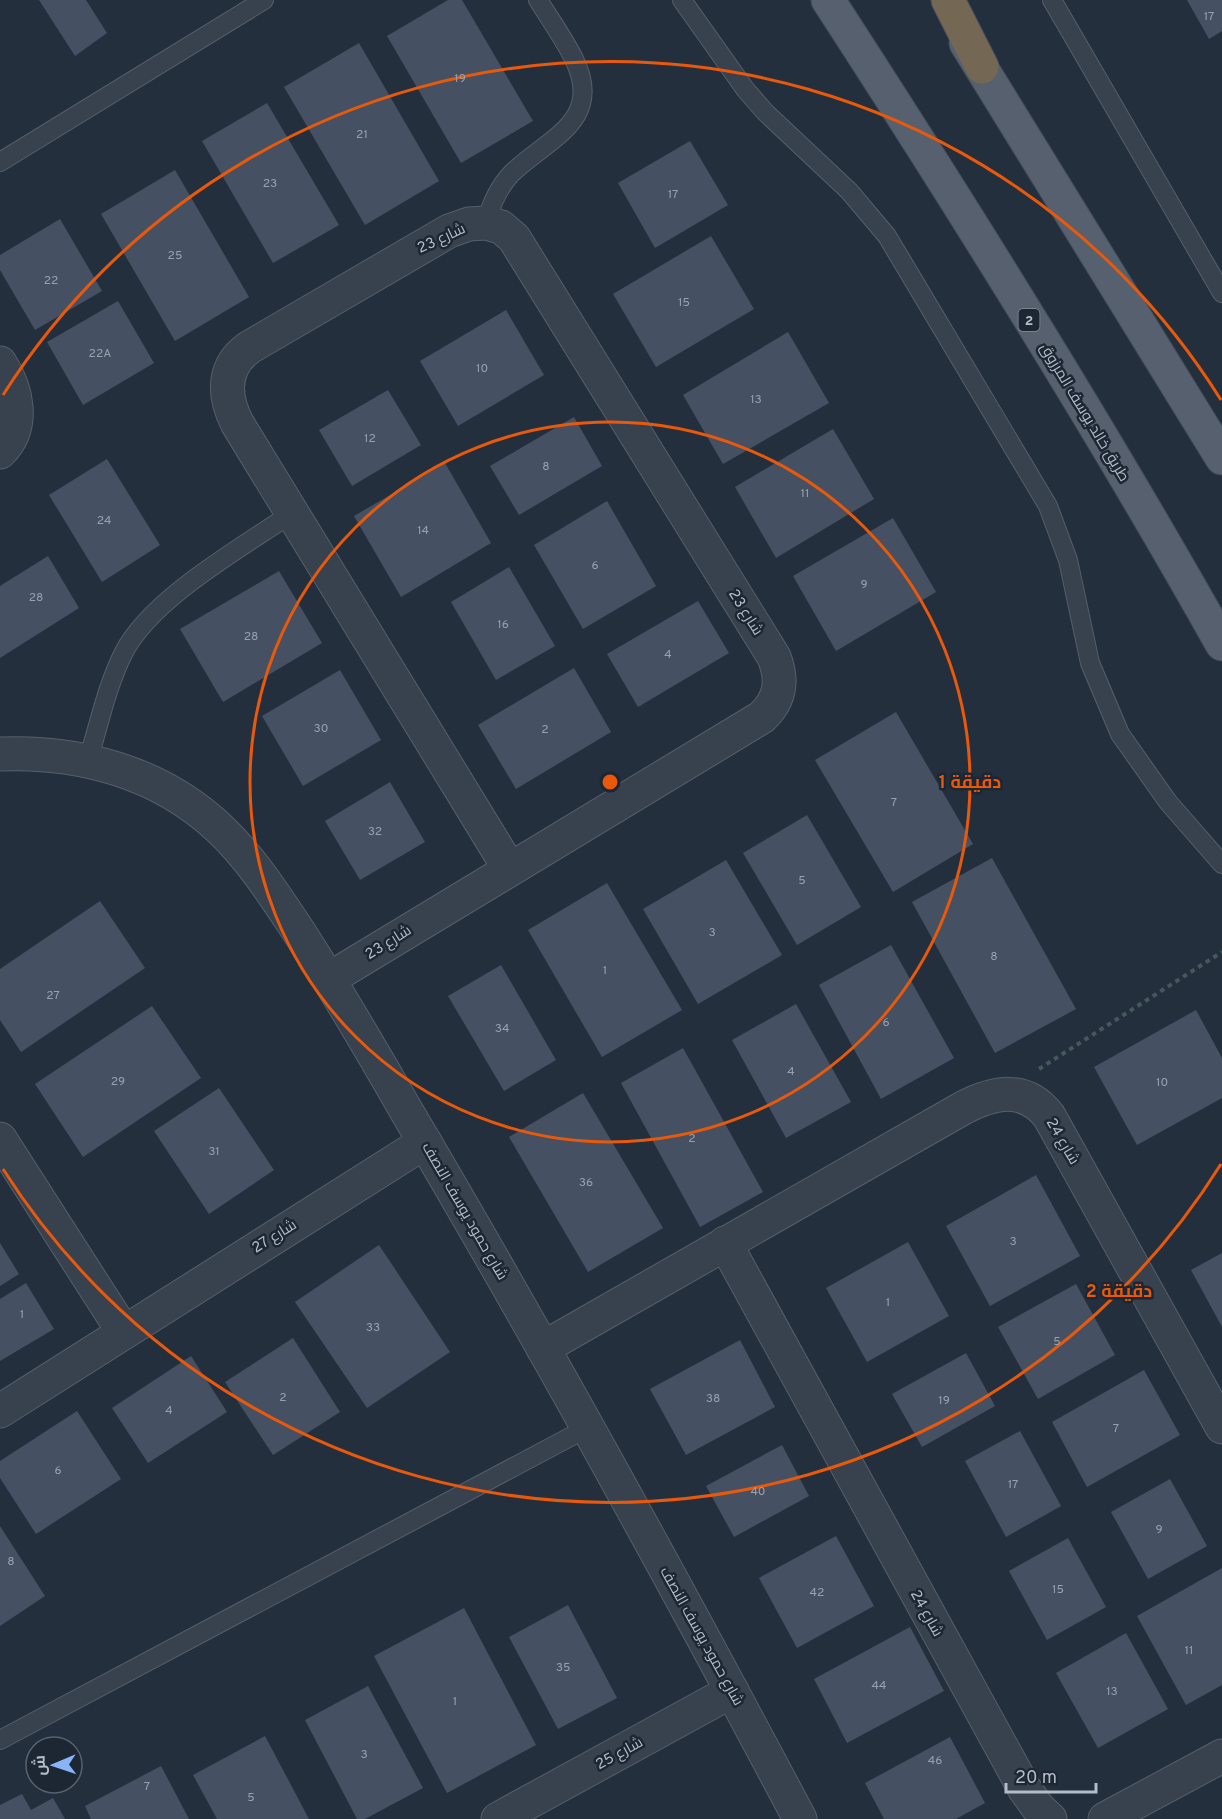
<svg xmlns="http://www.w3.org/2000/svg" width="1222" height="1819" viewBox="0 0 1222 1819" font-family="Overpass,Cairo,sans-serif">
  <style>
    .building { fill: #455162 }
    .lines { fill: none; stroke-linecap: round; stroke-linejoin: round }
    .service-casing { stroke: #565f6c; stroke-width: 20 }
    .minor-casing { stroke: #565f6c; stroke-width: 35 }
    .tertiary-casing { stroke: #565f6c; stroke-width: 35 }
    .primary-casing { stroke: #414a57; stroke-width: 35 }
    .motorway-casing { stroke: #434c59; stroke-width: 35 }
    .path { stroke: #44595c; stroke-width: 4; stroke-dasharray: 4.5 4.5; stroke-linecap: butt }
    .service { stroke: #38414e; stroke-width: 18 }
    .minor { stroke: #38414e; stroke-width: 33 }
    .tertiary { stroke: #38414e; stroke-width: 33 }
    .primary { stroke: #56606e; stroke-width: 33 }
    .motorway { stroke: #746855; stroke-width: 33 }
    .ring { fill: none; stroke: #e8590c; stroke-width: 3 }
    .labels { text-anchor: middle; stroke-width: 5; stroke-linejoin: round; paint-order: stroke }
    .number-label { font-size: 12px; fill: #98a1af }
    .shield { fill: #1d2633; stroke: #878f9c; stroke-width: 1.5 }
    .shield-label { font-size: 14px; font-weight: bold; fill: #b4bcc9 }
    .street-label { font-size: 15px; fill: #b4bcc9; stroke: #1d2633 }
    .centre { fill: #e8590c; stroke: #1d2633; stroke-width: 3 }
    .ring-label { font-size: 18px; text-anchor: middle; font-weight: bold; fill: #e8590c; stroke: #1d2633; stroke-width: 5; stroke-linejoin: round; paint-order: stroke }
  </style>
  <rect width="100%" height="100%" fill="#242f3e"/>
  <g class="building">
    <polygon points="39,0 86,0 107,33 75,56"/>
    <polygon points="448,0 462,0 533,121 461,163 387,36"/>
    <polygon points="1187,0 1222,0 1222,31 1209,39"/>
    <polygon points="359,43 439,181 365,225 284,87"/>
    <polygon points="267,103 339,225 273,263 202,141"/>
    <polygon points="690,141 728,205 655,248 618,183"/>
    <polygon points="175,170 249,297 175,341 101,214"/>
    <polygon points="60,219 102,291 35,330 0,270 0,255"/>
    <polygon points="711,236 754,309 656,367 613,294"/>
    <polygon points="118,301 154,363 83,405 47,342"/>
    <polygon points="506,310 544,375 458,426 420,361"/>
    <polygon points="788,332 829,403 723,464 683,395"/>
    <polygon points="388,390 421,445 352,486 319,430"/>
    <polygon points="574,417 602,466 519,515 490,466"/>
    <polygon points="833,429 874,499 776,558 735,487"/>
    <polygon points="107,459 160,545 102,582 49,495"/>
    <polygon points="445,463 491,543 401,597 354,516"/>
    <polygon points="607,501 656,586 583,629 534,545"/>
    <polygon points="893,518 936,592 836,651 793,576"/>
    <polygon points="48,556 79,608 0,658 0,586"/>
    <polygon points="509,567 555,646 496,680 451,602"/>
    <polygon points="279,571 322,643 223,702 180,629"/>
    <polygon points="698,601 729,653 638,707 607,654"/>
    <polygon points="574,668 611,732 516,789 478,725"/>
    <polygon points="340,670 381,740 303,786 262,716"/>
    <polygon points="896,712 973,844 893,892 815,760"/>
    <polygon points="390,782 425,842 360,880 325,821"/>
    <polygon points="807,815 861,907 797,945 743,853"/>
    <polygon points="992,858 1076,1009 995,1053 912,902"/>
    <polygon points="726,860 782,955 698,1004 643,909"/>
    <polygon points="607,883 682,1010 602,1057 528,930"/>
    <polygon points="100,901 145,968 21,1052 0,1020 0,969"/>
    <polygon points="891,945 954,1058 881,1099 819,985"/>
    <polygon points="501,965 556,1060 504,1091 448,996"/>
    <polygon points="796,1004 851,1102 786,1138 732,1040"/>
    <polygon points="152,1006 201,1078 83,1157 35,1084"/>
    <polygon points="1196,1010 1222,1058 1222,1098 1137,1145 1094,1067"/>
    <polygon points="683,1048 763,1192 700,1227 621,1083"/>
    <polygon points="219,1088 274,1170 209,1214 154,1131"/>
    <polygon points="583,1093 663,1228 588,1272 509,1137"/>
    <polygon points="1036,1175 1080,1256 990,1306 946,1226"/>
    <polygon points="908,1242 949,1316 867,1362 826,1288"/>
    <polygon points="0,1243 19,1274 0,1286"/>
    <polygon points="379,1245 450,1352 367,1408 295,1302"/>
    <polygon points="1222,1253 1222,1327 1191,1270"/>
    <polygon points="26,1283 54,1329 0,1361 0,1299"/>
    <polygon points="1076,1284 1115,1355 1038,1399 998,1327"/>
    <polygon points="293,1338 340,1412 273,1455 225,1382"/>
    <polygon points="740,1340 775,1407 686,1455 650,1389"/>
    <polygon points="966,1353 995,1406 922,1447 892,1394"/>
    <polygon points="191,1356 227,1412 148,1463 112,1408"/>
    <polygon points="1144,1370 1180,1435 1087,1487 1052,1422"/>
    <polygon points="77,1411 121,1479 36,1534 0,1478 0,1461"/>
    <polygon points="1020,1431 1061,1506 1006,1537 965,1461"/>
    <polygon points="782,1445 809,1496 734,1537 706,1486"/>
    <polygon points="1170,1479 1207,1546 1148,1579 1111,1512"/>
    <polygon points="0,1526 45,1596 0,1626"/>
    <polygon points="836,1536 874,1606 797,1648 759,1578"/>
    <polygon points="1068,1538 1106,1607 1047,1640 1009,1571"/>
    <polygon points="1222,1568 1222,1685 1186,1705 1137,1616"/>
    <polygon points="568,1605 617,1698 558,1729 509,1637"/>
    <polygon points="464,1608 536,1745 447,1793 374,1656"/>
    <polygon points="910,1627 944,1691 847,1743 814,1679"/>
    <polygon points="1126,1633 1168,1709 1098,1748 1056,1673"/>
    <polygon points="368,1686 423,1788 365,1819 357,1819 305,1720"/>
    <polygon points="265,1736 309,1819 217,1819 193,1775"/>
    <polygon points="950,1737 985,1803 956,1819 884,1819 865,1783"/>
    <polygon points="161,1766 189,1819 91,1819 85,1806"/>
    <polygon points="22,1794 31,1810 53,1798 65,1819 0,1819 0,1805"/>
  </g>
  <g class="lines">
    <g class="service-casing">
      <g id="service">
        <polyline points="682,0 745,89 765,112 849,191 887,236 1048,506 1068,560 1090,663 1120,734 1168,802 1222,864"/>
        <polyline points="1052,0 1222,293"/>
        <polyline points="0,162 264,0"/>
        <path d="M486,223C491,204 498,188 511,174C546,139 605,122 574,59C564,39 550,19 538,0"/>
        <path d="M88,760C99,725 107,685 124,652C152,598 241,548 292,513"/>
        <polyline points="0,1740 587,1428"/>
      </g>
    </g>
    <g class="minor-casing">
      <g id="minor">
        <path d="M0,363C17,389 26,426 0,452"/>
        <path d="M329,979L762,717C781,699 783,680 774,657L514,238L501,227L486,223L469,224L449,231L250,347C222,366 223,395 237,423L509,868"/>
        <polyline points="0,1139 123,1331"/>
        <polyline points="725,1243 1024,1788 1039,1809 1050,1819"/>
        <path d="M543,1348L963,1108C994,1092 1025,1085 1049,1116L1222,1427"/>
        <polyline points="0,1411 425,1142"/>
        <polyline points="498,1819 732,1691"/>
        <polyline points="1105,1819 1222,1756"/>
      </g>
    </g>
    <g class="tertiary-casing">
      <path id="tertiary" d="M0,754C80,751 159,772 219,828C251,858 275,896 299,932C337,991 372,1051 407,1112C544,1344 674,1581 800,1819"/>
    </g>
    <g class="primary-casing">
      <g id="primary">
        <path d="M828,0C965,211 1099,425 1222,644"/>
        <polyline points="966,43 1222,458"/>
      </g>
    </g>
    <g class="motorway-casing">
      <polyline id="motorway" points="948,0 982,67"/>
    </g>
    <polyline class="path" points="1039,1069 1222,952"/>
    <use href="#service" class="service"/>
    <use href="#minor" class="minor"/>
    <use href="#tertiary" class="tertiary"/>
    <use href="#primary" class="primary"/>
    <use href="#motorway" class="motorway"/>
  </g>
  <g class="ring">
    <circle cx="610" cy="782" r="360"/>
    <path d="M1221 1164A720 720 0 0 1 3 1169M3 395A720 720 0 0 1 1221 400"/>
  </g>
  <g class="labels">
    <g class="number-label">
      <text x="1209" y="20">17</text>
      <text x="460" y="82">19</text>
      <text x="362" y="138">21</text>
      <text x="270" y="187">23</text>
      <text x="673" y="198">17</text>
      <text x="175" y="259">25</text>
      <text x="51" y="284">22</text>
      <text x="684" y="306">15</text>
      <text x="100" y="357">22A</text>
      <text x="482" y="372">10</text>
      <text x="756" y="403">13</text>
      <text x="370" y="442">12</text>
      <text x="546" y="470">8</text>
      <text x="805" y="497">11</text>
      <text x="104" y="524">24</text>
      <text x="423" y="534">14</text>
      <text x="595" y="569">6</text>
      <text x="864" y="588">9</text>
      <text x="36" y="601">28</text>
      <text x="503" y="628">16</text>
      <text x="251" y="640">28</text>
      <text x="668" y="658">4</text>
      <text x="321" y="732">30</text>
      <text x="545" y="733">2</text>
      <text x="894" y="806">7</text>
      <text x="375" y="835">32</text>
      <text x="802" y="884">5</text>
      <text x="712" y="936">3</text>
      <text x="994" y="960">8</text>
      <text x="605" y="974">1</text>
      <text x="53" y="999">27</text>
      <text x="886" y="1026">6</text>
      <text x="502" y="1032">34</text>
      <text x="791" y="1075">4</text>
      <text x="118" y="1085">29</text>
      <text x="1162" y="1086">10</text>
      <text x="692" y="1142">2</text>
      <text x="214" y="1155">31</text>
      <text x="586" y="1186">36</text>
      <text x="1013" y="1245">3</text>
      <text x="888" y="1306">1</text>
      <text x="22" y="1318">1</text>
      <text x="373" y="1331">33</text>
      <text x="1057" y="1345">5</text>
      <text x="283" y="1401">2</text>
      <text x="713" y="1402">38</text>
      <text x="944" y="1404">19</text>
      <text x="169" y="1414">4</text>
      <text x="1116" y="1432">7</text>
      <text x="58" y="1474">6</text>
      <text x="1013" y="1488">17</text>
      <text x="758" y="1495">40</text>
      <text x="1159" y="1533">9</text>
      <text x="11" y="1565">8</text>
      <text x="1058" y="1593">15</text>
      <text x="817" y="1596">42</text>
      <text x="1189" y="1654">11</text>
      <text x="563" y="1671">35</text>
      <text x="879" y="1689">44</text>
      <text x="1112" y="1695">13</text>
      <text x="455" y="1705">1</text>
      <text x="364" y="1758">3</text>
      <text x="935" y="1764">46</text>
      <text x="147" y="1790">7</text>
      <text x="251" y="1801">5</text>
    </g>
    <rect class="shield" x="1018.5" y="309" width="21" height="22" rx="4.5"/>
    <g class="shield-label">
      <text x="1029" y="325">2</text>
    </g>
    <g class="street-label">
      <text transform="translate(441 238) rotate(-25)" y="5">شارع 23</text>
      <text transform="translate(1085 412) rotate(59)" y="5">طريق خالد يوسف المرزوق</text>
      <text transform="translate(746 612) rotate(58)" y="5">شارع 23</text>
      <text transform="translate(388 942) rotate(-32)" y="5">شارع 23</text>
      <text transform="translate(1063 1141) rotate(60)" y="5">شارع 24</text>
      <text transform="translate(465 1211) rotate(60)" y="5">شارع حمود يوسف النصف</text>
      <text transform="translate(274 1236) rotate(-32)" y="5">شارع 27</text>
      <text transform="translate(927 1613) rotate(61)" y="5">شارع 24</text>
      <text transform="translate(702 1636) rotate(61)" y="5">شارع حمود يوسف النصف</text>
      <text transform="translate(619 1753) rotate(-29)" y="5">شارع 25</text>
    </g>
  </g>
  <circle cx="610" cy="782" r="9" class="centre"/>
  <g class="ring-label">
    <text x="970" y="788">1 دقيقة</text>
    <text x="1119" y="1297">2 دقيقة</text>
  </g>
  <g transform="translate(54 1765) rotate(268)"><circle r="28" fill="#1d2633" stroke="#59626f" stroke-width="1.5"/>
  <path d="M0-4.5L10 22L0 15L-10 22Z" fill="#8ab4f8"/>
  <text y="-9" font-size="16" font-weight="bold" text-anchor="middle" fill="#b4bcc9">ش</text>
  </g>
  <path d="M1006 1783v9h90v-9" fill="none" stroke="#b4bcc9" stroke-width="3"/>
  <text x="1015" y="1783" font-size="18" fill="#b4bcc9" stroke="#1d2633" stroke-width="4.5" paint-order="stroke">20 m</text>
</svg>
